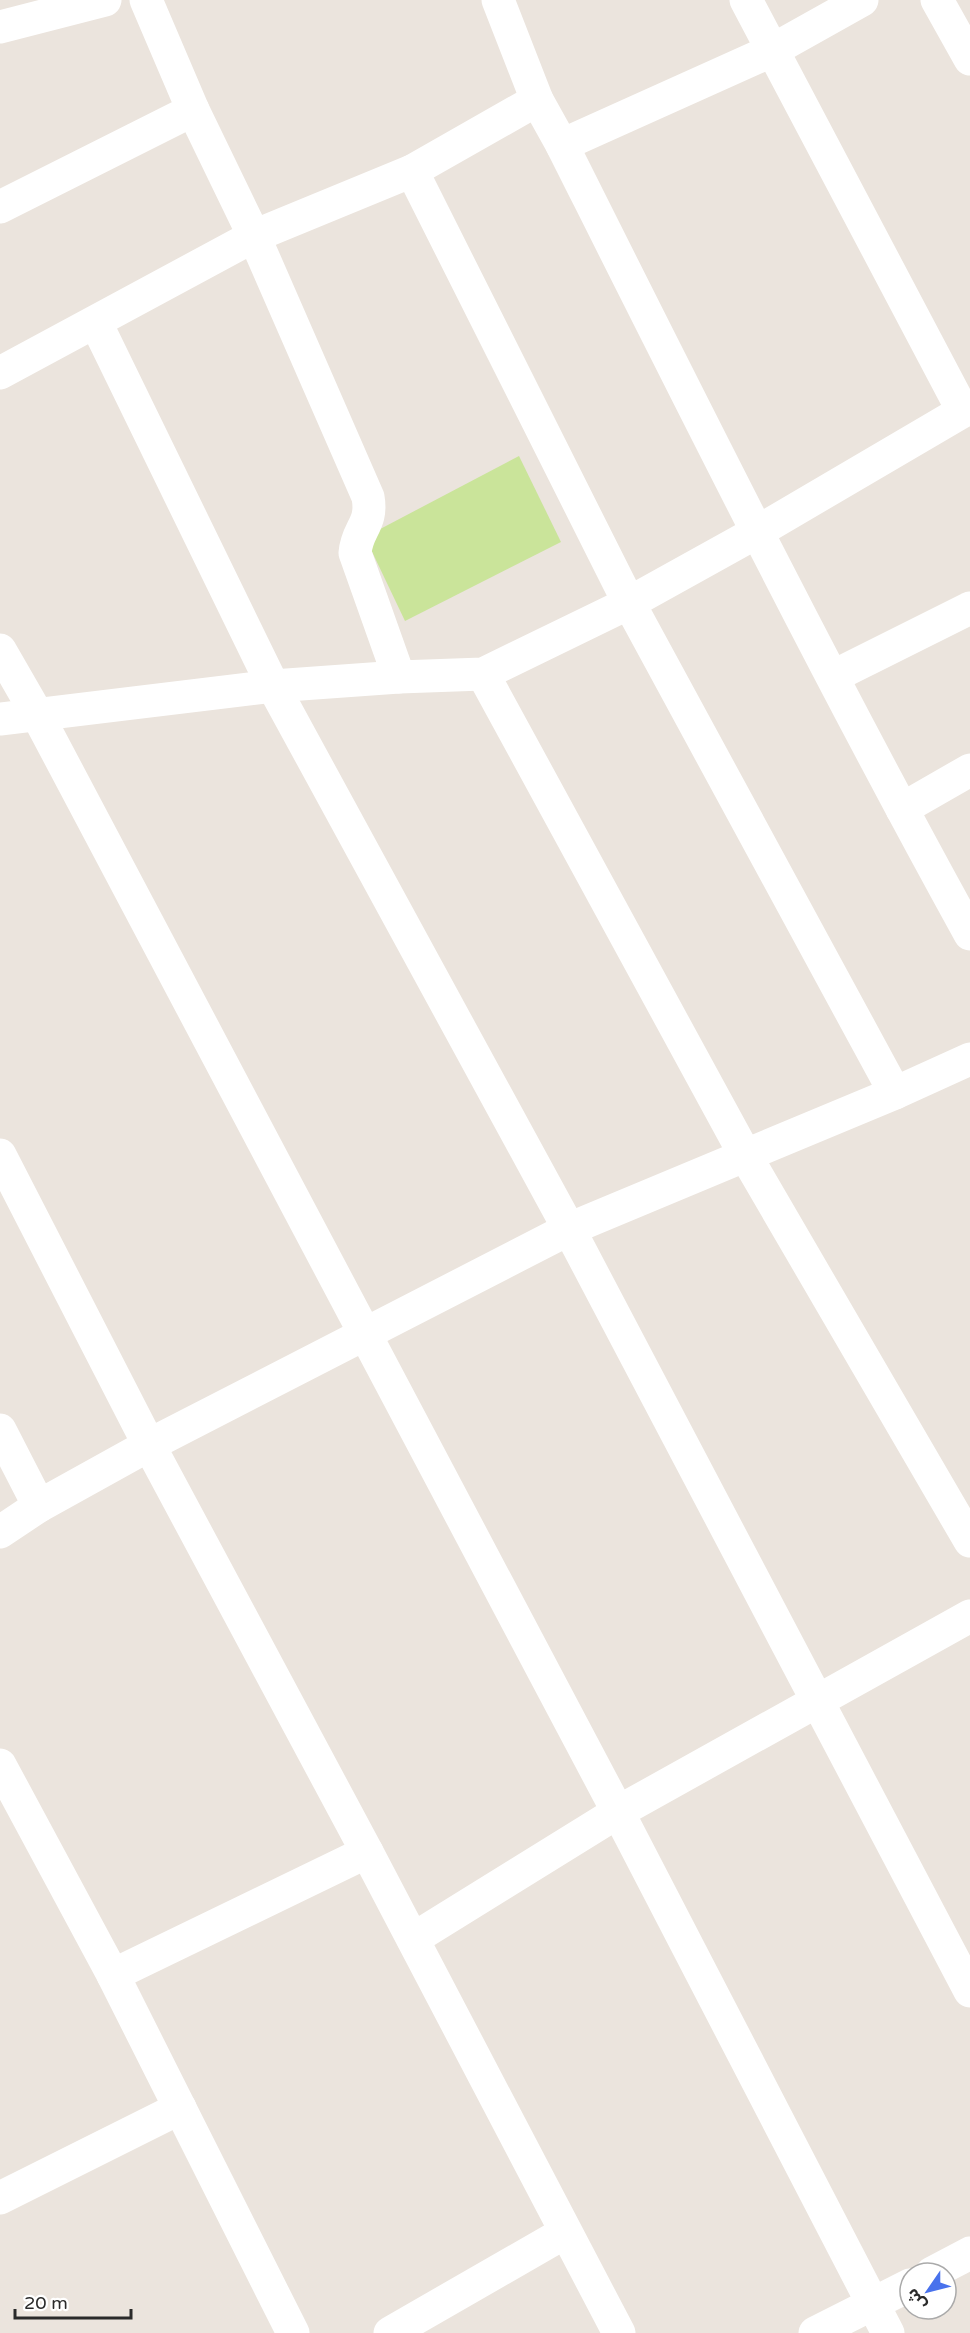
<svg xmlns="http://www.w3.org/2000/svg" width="970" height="2333" viewBox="0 0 970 2333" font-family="'Varela Round','Noto Sans Arabic',sans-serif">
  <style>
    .pitch { fill: #cae49a }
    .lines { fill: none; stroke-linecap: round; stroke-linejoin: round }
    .street { stroke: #fff; stroke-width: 33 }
  </style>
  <rect width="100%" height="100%" fill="#ebe4dd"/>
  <polygon class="pitch" points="519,456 561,542 405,621 365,537"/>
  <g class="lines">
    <g class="street">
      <path d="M146,0L193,110L254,236L368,497C373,525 357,528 355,553L399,677"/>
      <path d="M498,0L537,100L562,145C695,410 827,675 970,934"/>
      <polyline points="746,0 963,411"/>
      <polyline points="937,0 970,59"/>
      <polyline points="0,27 105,0"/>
      <polyline points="562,145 771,51 862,0"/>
      <polyline points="412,171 629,603 895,1093"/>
      <polyline points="0,207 193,110"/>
      <polyline points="96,323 273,686 569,1229 970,1991"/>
      <polyline points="0,373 254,236 412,171 537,100"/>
      <polyline points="0,650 38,716 618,1812 888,2333"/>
      <polyline points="483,674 744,1153 970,1541"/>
      <polyline points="834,676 970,608"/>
      <polyline points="0,719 273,686 399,677 483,674 629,603 757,532 970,407"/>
      <polyline points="902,809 970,770"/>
      <polyline points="0,1155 149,1445 367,1852 619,2333"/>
      <polyline points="0,1430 39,1506"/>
      <polyline points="0,1532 39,1506 149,1445 569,1229 895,1093 970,1059"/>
      <polyline points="0,1765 113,1975 293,2333"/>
      <polyline points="413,1939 618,1812 970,1616"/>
      <polyline points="113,1975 367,1852"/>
      <polyline points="0,2198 180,2108"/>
      <polyline points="932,2273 970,2253"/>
      <polyline points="390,2333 564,2233"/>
      <polyline points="815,2333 910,2285"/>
    </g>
  </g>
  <g transform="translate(928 2291) rotate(235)"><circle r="28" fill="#ffffff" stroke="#aaaaaa" stroke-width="1.5"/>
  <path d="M0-4.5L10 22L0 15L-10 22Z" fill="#4972ec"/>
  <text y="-9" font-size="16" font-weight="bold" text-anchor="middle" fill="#2a2a2a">ش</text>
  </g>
  <path d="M15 2309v9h116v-9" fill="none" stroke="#2a2a2a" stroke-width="3"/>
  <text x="24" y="2309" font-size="18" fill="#2a2a2a" stroke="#ffffff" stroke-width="4.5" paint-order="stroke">20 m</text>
</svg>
